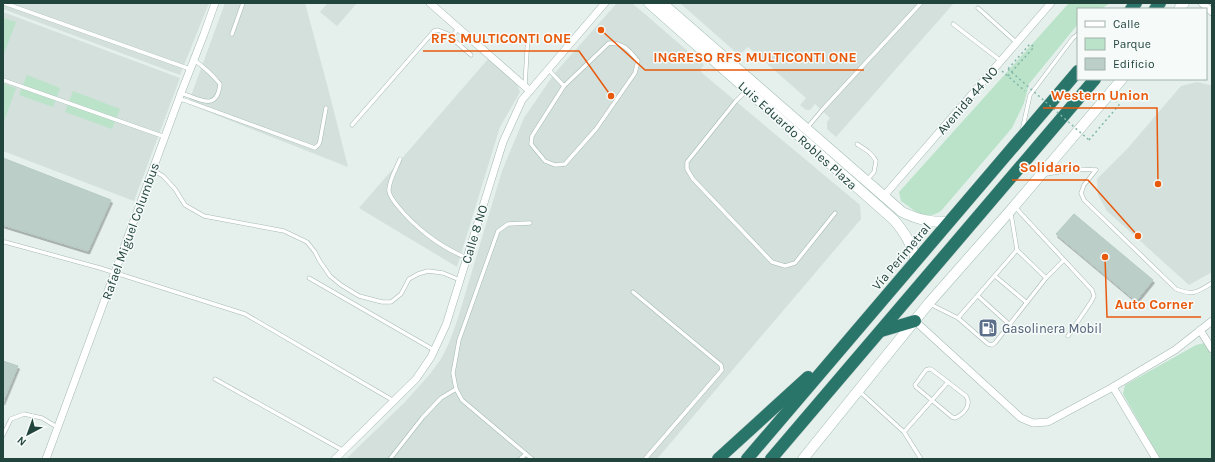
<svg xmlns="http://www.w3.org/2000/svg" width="1215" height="462" viewBox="0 0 1215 462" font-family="Karla,sans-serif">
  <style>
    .built { fill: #d3e0db }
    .green { fill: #bbe3c9 }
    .building { fill: #bccec8; stroke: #b6cac3; filter: url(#shadow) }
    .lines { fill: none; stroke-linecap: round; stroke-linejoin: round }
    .lane-casing { stroke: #a6b9b4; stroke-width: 4.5 }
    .street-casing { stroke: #a6b9b4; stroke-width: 8 }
    .secondary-casing { stroke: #a2bdb5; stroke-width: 11 }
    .highway-casing { stroke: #c1cbc9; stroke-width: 13 }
    .path { stroke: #81b7aa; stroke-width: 1.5; stroke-dasharray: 2 3; stroke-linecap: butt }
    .lane { stroke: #fff; stroke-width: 3.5 }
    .street { stroke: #fff; stroke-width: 7 }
    .secondary { stroke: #fff; stroke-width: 10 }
    .highway { stroke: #29756a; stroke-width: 12 }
    .path-bridge { stroke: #81b7aa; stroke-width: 1.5; stroke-dasharray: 2 3; stroke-linecap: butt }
    .labels { text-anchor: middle; stroke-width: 3; stroke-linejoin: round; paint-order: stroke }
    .street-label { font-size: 13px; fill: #21443d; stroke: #f6fbf9 }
    .service-label { font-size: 13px; fill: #4e5e75; stroke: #f6fbf9; text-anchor: start }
    .leader { fill: none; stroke: #e8590c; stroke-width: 1.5 }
    .callout-dot { fill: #e8590c; stroke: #f6fbf9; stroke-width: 1.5 }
    .callout-label { font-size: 14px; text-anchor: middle; font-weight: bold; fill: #e8590c; stroke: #f6fbf9; stroke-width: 3; stroke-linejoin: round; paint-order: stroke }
  </style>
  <defs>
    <filter id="shadow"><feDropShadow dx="1.5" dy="3" stdDeviation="0" flood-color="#0004"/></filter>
  </defs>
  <rect width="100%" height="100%" fill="#e5f0ec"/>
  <g class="built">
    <polygon points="3,3 209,3 180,75 3,9"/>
    <polygon points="225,3 305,3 328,88 348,167 188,104"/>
    <polygon points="328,3 357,3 337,26 320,12"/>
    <polygon points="617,3 632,3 704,65 700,70 702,73 860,205 861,219 657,459 346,459 405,402 430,374 441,359 449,343 458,318 502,171 524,118 554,74"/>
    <polygon points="680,3 954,3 836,137 827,129 827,122 830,118 815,104 810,110 806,110 800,105 806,98 748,47 739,55"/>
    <polygon points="3,12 180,78 134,201 3,151"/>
    <polygon points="488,59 517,84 520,92 500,127 457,267 359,208"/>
    <polygon points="1197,82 1210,85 1212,86 1212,272 1189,285 1107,211 1098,195 1097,179 1128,148 1181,86"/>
  </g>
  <g class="green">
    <path d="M1069,3H1110L1101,9H1078V24L1029,84L1024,103L1012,128L941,211C924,222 916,211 901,201L899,192Z"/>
    <polygon points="3,18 16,22 3,56"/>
    <polygon points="27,75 60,88 53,107 19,95"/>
    <polygon points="3,83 16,88 4,121 3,121"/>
    <polygon points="73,91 120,109 112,129 65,112"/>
    <polygon points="1204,343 1212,356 1212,459 1160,459 1123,394 1125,385 1196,345"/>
  </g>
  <g class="building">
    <polygon points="3,158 111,200 88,251 3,225"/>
    <polygon points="1074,214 1153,280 1136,301 1056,234"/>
    <polygon points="3,361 18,366 3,402"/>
  </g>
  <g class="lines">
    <g class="lane-casing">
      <g id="lane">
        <polyline points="4,3 190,69"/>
        <polyline points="978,8 1017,43"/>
        <polyline points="953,24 1001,61"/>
        <polyline points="458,28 453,36 455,41 471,55"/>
        <polyline points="232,34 243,3"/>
        <path d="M609,43C624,43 629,50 638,61L635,73L596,129L565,164L555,165L545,161L531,144L532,136L564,86Z"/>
        <polyline points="548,69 564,86"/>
        <polyline points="3,80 165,137"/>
        <polyline points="525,85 528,34"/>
        <polyline points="746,91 736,101 687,162 687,169 693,179 772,262 785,266 795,263 835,213"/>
        <path d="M181,93C198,98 217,113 220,84C212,74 204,67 194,60"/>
        <polyline points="179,100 184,100 315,148 319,144 320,141 326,108"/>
        <polyline points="352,125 434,31 438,30 453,36"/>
        <polyline points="807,128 822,110 921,3"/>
        <polyline points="1022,131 1030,95 1073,38 1078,34"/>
        <path d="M857,144C865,149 872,153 876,161L874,172L868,179"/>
        <path d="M400,159C397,167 388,182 389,191C389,195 393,200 396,204C414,227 440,247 467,258"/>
        <polyline points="153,170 163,176 175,189 185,205 204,216 284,231 307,242 315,252 319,260 330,276 341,285 359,296 382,302 391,302 401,294 409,279 418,274 428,271 443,273 460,280"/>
        <path d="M1096,170L1084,185L1081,193L1084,200L1176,289C1194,296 1197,292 1212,283"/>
        <polyline points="1046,174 1077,169 1096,170"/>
        <polyline points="1015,207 1092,290 1094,296 1091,302 1068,336"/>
        <polyline points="530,223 508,224 498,231 459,340 453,373 456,389 462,400 532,459"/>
        <polyline points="5,242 100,268 245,314 394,401"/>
        <polyline points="995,276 1026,302"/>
        <polyline points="309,278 434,350"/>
        <polyline points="1046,278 1064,260"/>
        <polyline points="633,292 721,365 722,370 645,459"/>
        <polyline points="978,296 1010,325"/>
        <polyline points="930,304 958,318 1017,250 1011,214"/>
        <polyline points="958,318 988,344 992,345 995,343 1046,278 1017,250"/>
        <path d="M929,369H931L966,396C972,405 964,414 955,418L952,417L916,387L915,385L926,370Z"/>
        <polyline points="215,379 344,451"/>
        <polyline points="859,391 904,432 921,459"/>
        <polyline points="904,432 948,382"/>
        <polyline points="3,435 11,419 24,414 42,418 57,427"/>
        <polyline points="390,459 423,417 441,398 456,389"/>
        <polyline points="520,459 526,454"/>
      </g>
    </g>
    <g class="street-casing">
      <g id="street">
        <polyline points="430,3 530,91"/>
        <polyline points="1202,3 1212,12"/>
        <polyline points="883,197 1051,3"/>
        <polyline points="915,321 1021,418 1033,423 1048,422 1113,387 1175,350 1212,321"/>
        <polyline points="1200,330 1212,349"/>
        <polyline points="1113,387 1156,459"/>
        <polyline points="46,459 181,93 204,34 215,3"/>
        <polyline points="335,459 416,379 431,357 446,325 503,142 522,100 605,3"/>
      </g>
    </g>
    <g class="secondary-casing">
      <g id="secondary">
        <path d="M649,3L894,220C905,233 911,243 916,260"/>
        <path d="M662,3L902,212C920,220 928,222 948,222"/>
        <polyline points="1179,9 1184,3"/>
        <polyline points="803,459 929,303 1010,211 1122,79"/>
      </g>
    </g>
    <g class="highway-casing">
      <g id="highway">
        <polyline points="1131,9 1136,3"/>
        <polyline points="1155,9 1160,3"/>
        <polyline points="881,331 915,321"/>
        <polyline points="718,459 808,377"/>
        <polyline points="747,459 1078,71"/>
        <polyline points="771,459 1095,79"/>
      </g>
    </g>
    <g class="path">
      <polyline points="1002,71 1025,91"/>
      <polyline points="1008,76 1034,47 1030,44 1008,69"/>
      <polyline points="1089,140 1119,105 1116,102"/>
    </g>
    <use href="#lane" class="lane"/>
    <use href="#street" class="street"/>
    <use href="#secondary" class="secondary"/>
    <use href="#highway" class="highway"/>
    <polyline class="path-bridge" points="1008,69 1089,140"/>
  </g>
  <defs>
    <g id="fuel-square" transform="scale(1)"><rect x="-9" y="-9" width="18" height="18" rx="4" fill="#5c6f8a" stroke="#f6fbf9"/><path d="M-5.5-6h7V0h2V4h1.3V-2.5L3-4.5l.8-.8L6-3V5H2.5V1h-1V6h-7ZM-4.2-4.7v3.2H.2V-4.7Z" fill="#fff"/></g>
  </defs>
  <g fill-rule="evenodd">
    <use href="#fuel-square" x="988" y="328"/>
  </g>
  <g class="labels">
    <g class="street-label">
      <text transform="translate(967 100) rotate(-49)" y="5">Avenida 44 NO</text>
      <text transform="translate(798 135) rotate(42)" y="5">Luis Eduardo Robles Plaza</text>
      <text transform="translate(130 231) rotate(-70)" y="5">Rafael Miguel Columbus</text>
      <text transform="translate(474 234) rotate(-73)" y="5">Calle 8 NO</text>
      <text transform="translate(901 256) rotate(-50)" y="5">Vía Perimetral</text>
    </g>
    <g class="service-label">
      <text x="1002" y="333">Gasolinera Mobil</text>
    </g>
  </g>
  <path class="leader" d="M611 96L579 51H423M601 30L645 70H864M1158 184L1157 108H1043M1138 236L1088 180H1012M1105 257L1107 317H1201"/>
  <g class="callout-dot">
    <circle cx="611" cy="96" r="4"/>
    <circle cx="601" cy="30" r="4"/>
    <circle cx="1158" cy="184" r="4"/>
    <circle cx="1138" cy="236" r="4"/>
    <circle cx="1105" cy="257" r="4"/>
  </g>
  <g class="callout-label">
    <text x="501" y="43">RFS MULTICONTI ONE</text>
    <text x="755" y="62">INGRESO RFS MULTICONTI ONE</text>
    <text x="1100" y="100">Western Union</text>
    <text x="1050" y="172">Solidario</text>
    <text x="1154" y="309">Auto Corner</text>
  </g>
  <rect width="1215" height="462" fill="none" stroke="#21443d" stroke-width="8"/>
  <rect x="1077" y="8" width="130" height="72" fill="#f6fbf9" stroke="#a1b2ae"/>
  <rect x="1085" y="21" width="20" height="6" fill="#ffffff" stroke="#a1b2ae"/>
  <text x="1113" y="28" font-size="12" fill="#21443d">Calle</text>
  <rect x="1085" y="38" width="20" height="12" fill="#bbe3c9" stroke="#a1b2ae"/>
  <text x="1113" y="48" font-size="12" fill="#21443d">Parque</text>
  <rect x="1085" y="58" width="20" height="12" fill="#bccec8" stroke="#a1b2ae"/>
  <text x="1113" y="68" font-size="12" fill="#21443d">Edificio</text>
  <g transform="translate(28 434) rotate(221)" stroke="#f6fbf9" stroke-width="3" paint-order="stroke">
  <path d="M0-3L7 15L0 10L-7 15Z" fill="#21443d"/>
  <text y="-6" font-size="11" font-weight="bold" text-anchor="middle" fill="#21443d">N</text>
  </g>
</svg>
